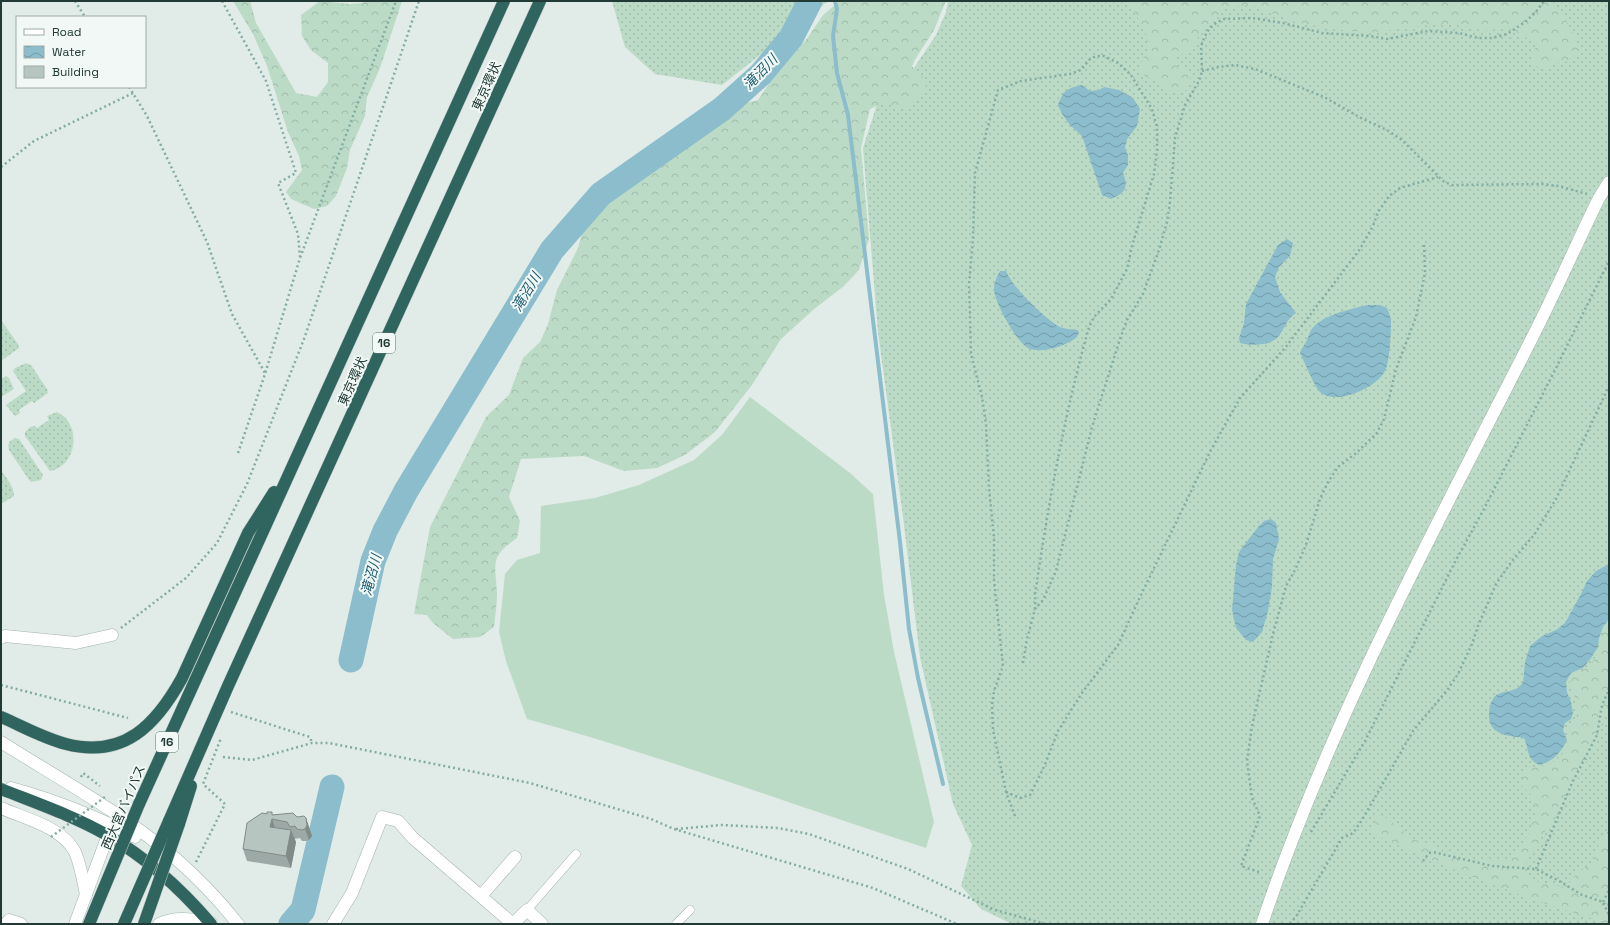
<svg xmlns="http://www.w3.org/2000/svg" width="1610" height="925" viewBox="0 0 1610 925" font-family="'Space Grotesk','Noto Sans JP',sans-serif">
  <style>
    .grass { fill: url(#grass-dots) }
    .forest { fill: url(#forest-crowns) }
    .pitch { fill: #bbdbc6 }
    .water { fill: url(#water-waves) }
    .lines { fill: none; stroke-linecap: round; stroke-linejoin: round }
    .stream { stroke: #8cbdcd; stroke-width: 4 }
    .river { stroke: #8cbdcd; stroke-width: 25 }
    .lane-casing { stroke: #a4b2ae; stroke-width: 9 }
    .street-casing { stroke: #a4b2ae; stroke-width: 13 }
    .secondary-casing { stroke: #a0b6b0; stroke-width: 13 }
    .highway-casing { stroke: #c1c8c7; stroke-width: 13 }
    .path { stroke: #83ada3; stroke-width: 2.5; stroke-dasharray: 2 3; stroke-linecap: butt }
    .lane { stroke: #fff; stroke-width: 8 }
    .street { stroke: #fff; stroke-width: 12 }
    .secondary { stroke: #fff; stroke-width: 12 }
    .highway { stroke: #30655f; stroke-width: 12 }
    .highway-bridge-casing { stroke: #c1c8c7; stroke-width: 13; stroke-linecap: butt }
    .path-bridge { stroke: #83ada3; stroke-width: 2.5; stroke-dasharray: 2 3; stroke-linecap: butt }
    .highway-bridge { stroke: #30655f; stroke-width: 12 }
    .wall { fill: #9da9a6 }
    .shaded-wall { fill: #808a87 }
    .building { fill: #b7c5c1; stroke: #808a87 }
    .labels { text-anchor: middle; stroke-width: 4; stroke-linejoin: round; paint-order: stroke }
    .shield { fill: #f1f8f5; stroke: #60736f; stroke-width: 1 }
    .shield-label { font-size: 12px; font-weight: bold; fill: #223a36 }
    .street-label { font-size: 13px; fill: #223a36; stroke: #f1f8f5 }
    .water-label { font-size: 14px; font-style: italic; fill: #205e73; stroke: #f1f8f5 }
  </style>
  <defs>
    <pattern id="grass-dots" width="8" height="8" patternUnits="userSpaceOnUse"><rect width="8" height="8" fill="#bbdbc6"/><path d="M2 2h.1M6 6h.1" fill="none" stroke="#a0bdab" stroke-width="1.8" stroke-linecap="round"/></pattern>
    <pattern id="forest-crowns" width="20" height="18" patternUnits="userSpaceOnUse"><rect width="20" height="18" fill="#bbdbc6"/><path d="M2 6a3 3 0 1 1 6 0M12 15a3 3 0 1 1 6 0" fill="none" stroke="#a0bdab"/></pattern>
    <pattern id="water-waves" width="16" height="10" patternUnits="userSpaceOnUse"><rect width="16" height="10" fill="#8cbdcd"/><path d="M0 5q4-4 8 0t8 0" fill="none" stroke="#729ba7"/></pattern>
  </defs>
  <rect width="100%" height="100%" fill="#e1ebe7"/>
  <g class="grass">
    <polygon points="612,1 828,1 722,85 655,74 625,47"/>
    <polygon points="948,1 1609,1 1609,924 1012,924 981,909 961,886 972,845 953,804 920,657 903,517 878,332 863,148 879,98 910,74 936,35 946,12"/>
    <polygon points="1,320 18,344 19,348 1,361"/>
    <polygon points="26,363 31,365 47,389 48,393 34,403 32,401 19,410 20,413 15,416 6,405 26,391 13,371 15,368"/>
    <polygon points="6,376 9,378 14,389 1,397 1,379"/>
    <path d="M57,412C82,423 78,466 50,471L25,436V432L30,427L35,426L37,428L49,420L47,416Z"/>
    <path d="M15,438L19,439L43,475L41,480L31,482L29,480L9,450C7,444 9,441 15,438Z"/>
    <path d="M1,470C6,478 14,486 14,496L1,504Z"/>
  </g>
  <g class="forest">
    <polygon points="233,1 250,1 256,23 296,93 317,97 328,82 328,63 311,50 302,36 301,15 320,1 349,4 363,3 365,1 402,1 380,68 367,97 365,116 350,150 347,168 336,196 327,206 314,209 291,199 286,192 302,170 299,156 288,132 267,66 253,34"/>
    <path d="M840,1H946L934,30L916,58L912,66L918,74L925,78L926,90L906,109H896L887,103L881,104L870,109L861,148L869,239L859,270L844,286L813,310L781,339L752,385L715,432L685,455L657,468L624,471L584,456L521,459L509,497L520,521L517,538C488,558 496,564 497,595C497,605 495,616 494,627L480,637L453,639L433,623L427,615L414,614L430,527L486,417L509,395L523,358L540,342L548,324L557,290L578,248L585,222L616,195L674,151L742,104L758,100L768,85L809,36L823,15Z"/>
    <path d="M1129,1H1549L1560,9L1577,41L1578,53L1565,62L1553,63L1548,69H1539L1531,61L1537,42L1524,37L1510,29L1498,28L1489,31L1451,24H1437L1376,32L1349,31L1298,23L1250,5L1227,8L1201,34L1189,50L1176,58L1177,68L1189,69L1191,76L1187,90L1173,91L1162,89L1154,80L1146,77L1140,70C1141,61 1144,58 1147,50C1152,32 1134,16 1129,1Z"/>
    <path d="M1609,620V706L1598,739L1578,778L1524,866L1528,879L1546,884L1566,887L1578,872L1593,862C1596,849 1600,840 1609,830V924L1534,900L1460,872L1372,834L1374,821L1381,814L1413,839L1472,860L1505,861L1520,850L1531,827L1536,809L1532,796L1521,785L1522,778L1527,769C1550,765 1558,764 1570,742C1566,728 1567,727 1577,717L1575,699L1569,685C1570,682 1572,678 1574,676C1578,671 1588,669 1593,661C1602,649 1600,631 1609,620Z"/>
  </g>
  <path class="pitch" d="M750,397L850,473L873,494L884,595L894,652L934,822L926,848C793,805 662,756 527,719L506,661L499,632L505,574L517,560L540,553L541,506L595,498L639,485L694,460L722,435Z"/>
  <g class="water">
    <path d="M1082,85L1090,91L1099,90L1104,87L1119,90L1133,98L1140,109L1137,126L1127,139L1125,148L1128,155V165L1123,173C1129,188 1125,193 1111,199L1102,195L1082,136L1070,125L1062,114L1058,105C1063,91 1067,88 1082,85Z"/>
    <path d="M1287,239L1293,243L1290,256L1279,267L1275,277L1280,292L1296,313C1286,319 1284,331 1277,338C1268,346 1250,346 1240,343L1239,338L1244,323L1246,304L1278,245Z"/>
    <path d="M1000,271H1006C1013,288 1042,316 1058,326C1064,330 1072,328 1079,331L1077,337C1066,346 1045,353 1030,349C1018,345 994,302 994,289C994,283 997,276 1000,271Z"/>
    <path d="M1367,305H1380L1387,308C1389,312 1390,316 1391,320C1391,330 1390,362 1385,371C1377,388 1334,407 1319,391C1314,385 1304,361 1300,353C1302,347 1304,346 1306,342C1308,338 1309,334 1311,330C1323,314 1349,310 1367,305Z"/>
    <polygon points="1271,519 1276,523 1279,539 1273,559 1272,587 1268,611 1262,632 1253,642 1246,640 1236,628 1232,610 1236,565 1239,552 1258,527 1264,521"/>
    <path d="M1609,564V619L1603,627L1599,638L1598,647L1591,658L1583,668L1571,673L1566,682L1567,692L1571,702L1573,713L1571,719L1565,723L1563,730L1567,740C1561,753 1552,762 1539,765C1526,759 1529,748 1524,738C1507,735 1488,736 1489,713C1489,708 1491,700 1495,696C1501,692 1506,692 1513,690C1517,689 1520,686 1523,683L1525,662L1530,646L1542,636L1556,630L1565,623L1581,594L1587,581L1596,571Z"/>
  </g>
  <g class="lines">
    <polyline class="stream" points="835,1 837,9 833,36 837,73 848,115 900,542 909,629 918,678 943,784"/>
    <g class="river">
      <polyline points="351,660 373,561 385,531 406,491 552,250 601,194 722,109 761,74 791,38 810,1"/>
      <polyline points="291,924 303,910 332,787"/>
    </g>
    <g class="lane-casing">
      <g id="lane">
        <polyline points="527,910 576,854"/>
        <polyline points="676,924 690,910"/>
      </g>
    </g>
    <g class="street-casing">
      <g id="street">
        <polyline points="1,638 5,636 76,643 112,635"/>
        <path d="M1,808C26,819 62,827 75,852C81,866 83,880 86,895"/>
        <polyline points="481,896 515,857"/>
        <polyline points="6,924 9,920 21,924"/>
        <polyline points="333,924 352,893 382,817 398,821 413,838 513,924"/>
        <polyline points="513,924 527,910 542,924"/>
        <path d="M1262,924C1330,720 1434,531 1531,340C1555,293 1576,245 1599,198L1609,182"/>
      </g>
    </g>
    <g class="secondary-casing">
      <g id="secondary">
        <path d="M1,742C58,778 124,814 175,858C198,878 219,900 238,924"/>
        <path d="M11,788C54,800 96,816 135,837"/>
        <polyline points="75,924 108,835"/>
        <path d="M159,924C175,916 194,919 211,923"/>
      </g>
    </g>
    <g class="highway-casing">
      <g id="highway">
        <path d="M1,717C22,726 43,738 66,744C124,759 156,725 182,678L248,533L274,492"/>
        <path d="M1,789C36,803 74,816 107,835C147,858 182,890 211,924"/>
        <polyline points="139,804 504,1"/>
        <polyline points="169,821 228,686 540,1"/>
        <polyline points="179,824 191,786"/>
      </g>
    </g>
    <g class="path">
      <polyline points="75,1 85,17"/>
      <polyline points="222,1 266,81 296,173 278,183 298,234 300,257"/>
      <polyline points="1202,71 1219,67 1235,65 1255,69 1324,97 1361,118 1387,130 1402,140 1443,181 1452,185 1542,184 1558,186 1587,194"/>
      <polyline points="129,87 147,116 207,242 232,314 265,373"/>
      <polyline points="1,167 34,141 133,93"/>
      <polyline points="238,453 265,374 300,258 396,1"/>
      <polyline points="121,628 186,578 217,543 247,484 304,339 419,1"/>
      <polyline points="1023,663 1027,639 1035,609 1043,600 1056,571 1092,427 1120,339 1127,320 1143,294 1159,250 1167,222 1170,202 1175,138 1185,105 1199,81 1202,71 1201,46 1205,36 1209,29 1216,23 1224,19 1252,18 1283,23 1322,33 1370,36 1387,39 1428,31 1459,33 1478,38 1492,38 1507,34 1525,22 1535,13 1544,1"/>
      <polyline points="1,685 128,718"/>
      <polyline points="231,712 310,737 312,743"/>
      <polyline points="223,757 252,760 312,743 329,743 530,783 651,819 674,829 873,888 957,924"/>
      <polyline points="81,777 83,773 100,786"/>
      <polyline points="1006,792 1020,798 1030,795 1044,767 1058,731 1082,693 1118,645 1140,597 1211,450 1240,398 1285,348 1360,249 1373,226 1378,212 1389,196 1400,188 1438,177"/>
      <path d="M1015,816L1006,792L993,730L992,705L994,691L1003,666L994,580V538L989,488L986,424L982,397L971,354L970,315L969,285L973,238L975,173L998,90L1021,81L1070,74L1081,70L1089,60L1096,56H1104L1118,63L1131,75L1152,109L1157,127V150L1154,174L1132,246L1127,269L1111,299L1094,317L1089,327C1065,412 1049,500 1036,588C1034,595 1036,602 1035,609"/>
      <polyline points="676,829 722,825 778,828 809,834 908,869 995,910 1046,924"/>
      <polyline points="1311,832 1365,741 1455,562 1485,507 1556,368 1609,261"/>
      <polyline points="1423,861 1429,853 1433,852 1492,866 1536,869 1561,882 1582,895 1603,902 1609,915"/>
      <polyline points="196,862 225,804 203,784 221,738"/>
      <polyline points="1536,869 1572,783 1597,735 1602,705 1609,690"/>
      <polyline points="1259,872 1241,866 1260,816 1252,798 1247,761 1252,726 1273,634 1286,586 1295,570 1306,545 1320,499 1328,482 1338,467 1355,454 1377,433 1384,419 1396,369 1416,317 1425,273 1424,242"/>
      <polyline points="1603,902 1609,890"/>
      <polyline points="1290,924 1297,915 1342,838 1353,833 1362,820 1413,731 1448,689 1458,674 1472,644 1478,626 1496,584 1512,561 1534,535 1556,499 1609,386"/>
    </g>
    <use href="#lane" class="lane"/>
    <use href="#street" class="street"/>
    <use href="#secondary" class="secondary"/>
    <use href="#highway" class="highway"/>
    <g class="highway-bridge-casing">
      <g id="highway-bridge">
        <polyline points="89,924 139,804"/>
        <polyline points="124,924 169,821"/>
        <polyline points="144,924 179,824"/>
      </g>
    </g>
    <polyline class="path-bridge" points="51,837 105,797"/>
    <use href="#highway-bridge" class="highway-bridge"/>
  </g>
  <polygon class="wall" points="267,814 306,818 312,836 309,840 306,841 302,841 300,838 294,839 296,842 291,868 247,861 243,849"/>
  <g class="shaded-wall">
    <polygon points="306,818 312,836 309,840 305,829"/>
    <polygon points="272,819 276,831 270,827"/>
    <polygon points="291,830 296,842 291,868 286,856"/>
  </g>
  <polygon class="building" points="267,812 272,812 272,815 293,813 297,817 304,816 306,818 307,825 305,829 302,830 297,829 295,826 290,827 287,822 272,819 270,827 291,830 286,856 243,849 247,823 262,813 267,814"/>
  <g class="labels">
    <g class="shield">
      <rect x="373" y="333" width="22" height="20" rx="3"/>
      <rect x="156" y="732" width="22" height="20" rx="3"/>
    </g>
    <g class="shield-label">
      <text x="384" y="347">16</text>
      <text x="167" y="746">16</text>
    </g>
    <g class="street-label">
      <text transform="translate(486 86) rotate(-66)" y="5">東京環状</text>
      <text transform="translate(352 381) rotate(-66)" y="5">東京環状</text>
      <text transform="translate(123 807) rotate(-67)" y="5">西大宮バイパス</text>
    </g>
    <g class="water-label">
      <text transform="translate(760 72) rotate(-46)" y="5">滝沼川</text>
      <text transform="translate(526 292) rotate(-59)" y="5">滝沼川</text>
      <text transform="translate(371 575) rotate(-75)" y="5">滝沼川</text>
    </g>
  </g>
  <rect width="1610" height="925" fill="none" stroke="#223a36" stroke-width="4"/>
  <rect x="16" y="16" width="130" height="72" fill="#f1f8f5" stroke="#9eaca9"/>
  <rect x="24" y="29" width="20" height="6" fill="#ffffff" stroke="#9eaca9"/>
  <text x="52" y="36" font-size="12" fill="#223a36">Road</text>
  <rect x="24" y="46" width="20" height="12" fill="url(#water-waves)" stroke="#9eaca9"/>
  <text x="52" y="56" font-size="12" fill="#223a36">Water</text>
  <rect x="24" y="66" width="20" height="12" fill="#b7c5c1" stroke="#9eaca9"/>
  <text x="52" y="76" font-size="12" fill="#223a36">Building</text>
</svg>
